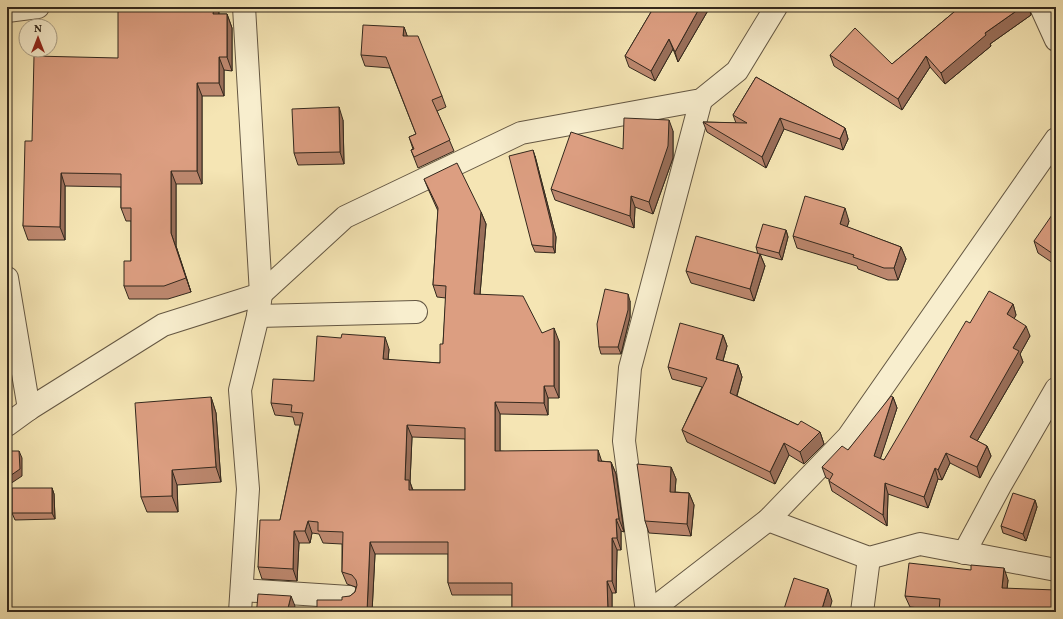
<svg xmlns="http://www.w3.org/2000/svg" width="1063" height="619" viewBox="0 0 1063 619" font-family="Vollkorn,serif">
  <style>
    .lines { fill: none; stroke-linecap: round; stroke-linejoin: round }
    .minor-casing { stroke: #645743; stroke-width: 24 }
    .tertiary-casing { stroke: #645743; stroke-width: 24 }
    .minor { stroke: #f8eece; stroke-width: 22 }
    .tertiary { stroke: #f8eece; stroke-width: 22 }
    .wall { fill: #bd886f; stroke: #33281d; fill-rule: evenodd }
    .shaded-wall { fill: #9a6f5a; stroke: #33281d }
    .building { fill: #dc9e81; stroke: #33281d; fill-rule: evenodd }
  </style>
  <rect width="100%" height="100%" fill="#f5e5b4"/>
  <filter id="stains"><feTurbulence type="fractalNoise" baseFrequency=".005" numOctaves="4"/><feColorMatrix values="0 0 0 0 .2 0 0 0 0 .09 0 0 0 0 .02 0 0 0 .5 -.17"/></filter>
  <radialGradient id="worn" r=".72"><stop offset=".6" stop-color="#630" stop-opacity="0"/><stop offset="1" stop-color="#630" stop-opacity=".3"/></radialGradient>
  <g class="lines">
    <g class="minor-casing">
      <g id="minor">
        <polyline points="1041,7 1056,40"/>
        <polyline points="7,11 38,7"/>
        <polyline points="7,278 29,409"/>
        <polyline points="258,316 416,312"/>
        <polyline points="768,520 869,558 920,544 1056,570"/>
        <polyline points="964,553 1000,486 1056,389"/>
        <polyline points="242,590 349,597"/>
        <polyline points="240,612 248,489 240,390 258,316 261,294 244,7"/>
        <polyline points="647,612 624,441 630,368 701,100"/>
        <polyline points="649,612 768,520 848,437 1056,139"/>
        <polyline points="862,612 869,558"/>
      </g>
    </g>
    <g class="tertiary-casing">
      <polyline id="tertiary" points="7,425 29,409 163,325 261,294 345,217 521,133 701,100 737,71 776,7"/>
    </g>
    <use href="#minor" class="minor"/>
    <use href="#tertiary" class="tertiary"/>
  </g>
  <g class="wall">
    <polygon points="219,7 219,14 227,14 232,28 232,71 224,70 224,96 202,96 202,184 176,184 176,246 191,292 168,299 129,299 124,286 131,261 131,221 126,221 121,208 121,187 65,186 65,240 28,240 23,226 32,141 118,58"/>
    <polygon points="654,7 710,7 678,62 673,49 655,81 629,67 625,56"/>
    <polygon points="960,7 1029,7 1031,15 990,44 991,46 945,84 930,67 902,110 834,66 830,55 892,64"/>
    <polygon points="404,27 407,36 442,96 446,107 437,111 454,151 418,168 411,150 413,149 409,137 416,134 390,68 365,66 361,55"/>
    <polygon points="756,77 845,128 848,139 843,150 784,129 766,168 707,132 703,122 736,123 733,115"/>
    <polygon points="343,120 344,164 298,165 294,153"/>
    <polygon points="673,131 673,158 653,214 635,207 634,228 555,200 551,189 623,149"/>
    <polygon points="535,156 556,237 555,253 535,252 532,245"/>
    <path d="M424,179L481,212L486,224L480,294L542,333L559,341V398H548V415L500,414V451L611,462L616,474L624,532L621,531V550H617L616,593H612V612H512V595H452L448,583V554H375L372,612L342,600L350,596L355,592L356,587L347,584L342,572V544L323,543L319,534L312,533L310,543H299L297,581L262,579L258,567L280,520L300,425H295L293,417L275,415L271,403L314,381L389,349L388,360L440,363L443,344L446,298L437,297L433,285L438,211L429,191ZM412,437L465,439V490H413L410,482Z"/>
    <polygon points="1056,218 1056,265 1038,253 1034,241"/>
    <polygon points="849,221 847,227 901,247 906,259 898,280 888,280 858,269 857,266 797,248 793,236"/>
    <polygon points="786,230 788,237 782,260 760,254 765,266 754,301 691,283 686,271 758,254 756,247"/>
    <polygon points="630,301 630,317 621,354 601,354 599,347"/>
    <polygon points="1013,304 1016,315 1014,318 1030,336 1020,354 1023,362 977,441 987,446 991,456 980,478 950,463 942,480 938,479 928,508 888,494 887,526 832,491 829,481 829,479 826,478 822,467 848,450 893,397 897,408 880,459 884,460 970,323"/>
    <polygon points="723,335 727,346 723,361 738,365 742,377 737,396 798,425 820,432 824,444 804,464 789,455 775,484 687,442 682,430 702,387 672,379 668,367"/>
    <polygon points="211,397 216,413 221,482 177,485 178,512 147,512 141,497"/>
    <polygon points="671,467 676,479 675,492 689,493 694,505 691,536 649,533 645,521"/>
    <polygon points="52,488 54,494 55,519 15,520 12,513"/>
    <polygon points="1035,500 1037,507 1026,541 1003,533 1001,526"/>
    <polygon points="1008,580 1007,588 939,610 910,607 905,596"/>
  </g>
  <g class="shaded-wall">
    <polygon points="214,7 219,7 218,28 213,14"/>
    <polygon points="700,7 710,7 678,62 675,52"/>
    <polygon points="1022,7 1029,7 1031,15 990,44 991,46 945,84 941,73 985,33"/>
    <polygon points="227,14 232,28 232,71 227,57"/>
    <polygon points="404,27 408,38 403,36"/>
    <polygon points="669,39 673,49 655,81 651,71"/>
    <polygon points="926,56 930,67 902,110 898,99"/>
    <polygon points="219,57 224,70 224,96 219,83"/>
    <polygon points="197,83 202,96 202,184 197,171"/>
    <polygon points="339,107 343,120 344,164 340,152"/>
    <polygon points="780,118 784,129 766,168 762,157"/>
    <polygon points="669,120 673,131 673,158 653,214 649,202"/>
    <polygon points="845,128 848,139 843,150 840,139"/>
    <polygon points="533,150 535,156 556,237 555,253 553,247"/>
    <polygon points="171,171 176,184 176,246 191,292 171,233"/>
    <polygon points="61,173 65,186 65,240 60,227"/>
    <polygon points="631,196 635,207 634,228 630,216"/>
    <polygon points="845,208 849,221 844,237 840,224"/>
    <polygon points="481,212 486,224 479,306 474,294"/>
    <polygon points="786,230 788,237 782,260 779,253"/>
    <polygon points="901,247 906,259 898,280 894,268"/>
    <polygon points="760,254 765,266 754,301 750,289"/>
    <polygon points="628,294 630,301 630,317 621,354 618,347"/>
    <polygon points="1013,304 1016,315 1011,325 1007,314"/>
    <polygon points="1026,326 1030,336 1020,354 1023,362 973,448 970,437 1013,348"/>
    <polygon points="554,328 559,341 559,398 554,386"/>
    <polygon points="723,335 727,346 720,371 716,359"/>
    <polygon points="385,337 389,349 387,371 383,359"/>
    <polygon points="738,365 742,377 734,405 730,393"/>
    <polygon points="544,386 548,398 548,415 544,403"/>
    <polygon points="211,397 216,413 221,482 216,467"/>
    <polygon points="893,397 897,408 878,466 874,456"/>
    <polygon points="495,402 500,414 500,463 495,451"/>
    <polygon points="407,425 412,437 410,482 413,492 413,502 405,480"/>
    <polygon points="820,432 824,444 804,464 800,452"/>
    <polygon points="784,443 789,455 775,484 770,472"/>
    <polygon points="987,446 991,456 980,478 977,467"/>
    <polygon points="598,450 602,462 598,461"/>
    <polygon points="19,451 22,458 22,476 7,486 7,478"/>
    <polygon points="946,453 950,463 942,480 938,470"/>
    <polygon points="611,462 616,474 624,532 619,519"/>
    <polygon points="671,467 676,479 674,504 670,492"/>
    <polygon points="935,468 938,479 928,508 924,497"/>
    <polygon points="172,470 177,485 178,512 172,496"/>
    <polygon points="885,483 888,494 887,526 883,515"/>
    <polygon points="52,488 54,494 55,519 52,513"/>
    <polygon points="689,493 694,505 691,536 687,524"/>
    <polygon points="1035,500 1037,507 1026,541 1023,534"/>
    <polygon points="616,519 621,531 621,550 617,538"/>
    <polygon points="308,521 312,533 310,543 305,531"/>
    <polygon points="294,531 299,543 297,581 293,569"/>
    <polygon points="612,538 617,550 616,593 612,581"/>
    <polygon points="370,542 375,554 372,612 367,612"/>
    <polygon points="1004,568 1008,580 1006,599 1002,588"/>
    <polygon points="607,581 612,593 612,612 608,612"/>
    <polygon points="828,589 832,601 829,612 821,612"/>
    <polygon points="291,596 295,606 293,612 287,612"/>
  </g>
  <g class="building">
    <polygon points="118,7 214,7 213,14 227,14 227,57 219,57 219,83 197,83 197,171 171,171 171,233 186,278 164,286 124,286 124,261 131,261 131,208 121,208 121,174 61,173 60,227 23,226 25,141 32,141 34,56 118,58"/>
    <polygon points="654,7 700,7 675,52 669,39 651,71 625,56"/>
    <polygon points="960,7 1022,7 985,33 986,35 941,73 926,56 898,99 830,55 855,28 892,64"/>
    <polygon points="363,25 404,27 403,36 418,36 442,96 432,100 450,140 414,157 411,150 414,149 409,137 416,134 386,57 361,55"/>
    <polygon points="756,77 845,128 840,139 780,118 762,157 703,122 747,123 733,115"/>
    <polygon points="339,107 340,152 294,153 292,109"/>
    <polygon points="624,118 669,120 668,146 649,202 631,196 630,216 551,189 571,132 623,149"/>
    <polygon points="533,150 553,231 553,247 532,245 509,156"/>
    <path d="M457,163L481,212L474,294L523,296L542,333L554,328V386H544V403L495,402V451L598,450V461L611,462L619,519H616L617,538H612V581H607L608,612H512V583H448V542H370L367,612H317V600H342V597L350,596L355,592L357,585L356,580L352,575L342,572L343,532L318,531V522L308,521L305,531H294L293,569L258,567L260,520H280L303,413L291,412L292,405L271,403L273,379L314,381L317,336L341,338L342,334L385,337L383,359L440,363V344H443L446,286L433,285L438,208L424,179ZM407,425L465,428V490H409V480H405Z"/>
    <polygon points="805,196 845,208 840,224 901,247 894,268 884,268 853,257 854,255 793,236"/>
    <polygon points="1052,215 1056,218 1056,256 1034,241"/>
    <polygon points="763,224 786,230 779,253 756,247"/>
    <polygon points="696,236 760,254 750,289 686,271"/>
    <polygon points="605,289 628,294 628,310 618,347 599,347 597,324"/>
    <polygon points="989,291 1013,304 1007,314 1026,326 1013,348 1019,351 970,437 987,446 977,467 946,453 938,470 935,468 924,497 885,483 883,515 829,481 833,474 822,467 842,446 848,450 891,396 893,397 874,456 884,460 966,321 970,323"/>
    <polygon points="680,323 723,335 716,359 738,365 730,393 798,425 801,421 820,432 800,452 784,443 770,472 682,430 707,378 668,367"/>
    <polygon points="211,397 216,467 172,470 172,496 141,497 135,403"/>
    <polygon points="7,451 19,451 20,469 7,478"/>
    <polygon points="637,464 671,467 670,492 689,493 687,524 645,521"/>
    <rect x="12" y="488" width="40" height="25"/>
    <polygon points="1013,493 1035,500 1023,534 1001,526"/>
    <polygon points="909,563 971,570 971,565 1004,568 1002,588 1056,590 1056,612 939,612 940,599 905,596"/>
    <polygon points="794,578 828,589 821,612 783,612"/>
    <polygon points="258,594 291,596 287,612 256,612 257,606"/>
  </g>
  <rect width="1063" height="619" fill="none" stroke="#f5e5b4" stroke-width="24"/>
  <rect x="8" y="8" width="1047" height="603" fill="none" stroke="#33281d" stroke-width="2"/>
  <rect x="12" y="12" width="1039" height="595" fill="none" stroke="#33281d"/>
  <g transform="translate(38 38)"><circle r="19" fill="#f8eece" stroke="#a99f87"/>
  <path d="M0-3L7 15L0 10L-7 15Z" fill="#8f2418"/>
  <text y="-6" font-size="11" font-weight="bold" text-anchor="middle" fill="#33281d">N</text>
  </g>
  <rect width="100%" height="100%" filter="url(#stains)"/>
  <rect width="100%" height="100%" fill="url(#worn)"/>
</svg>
